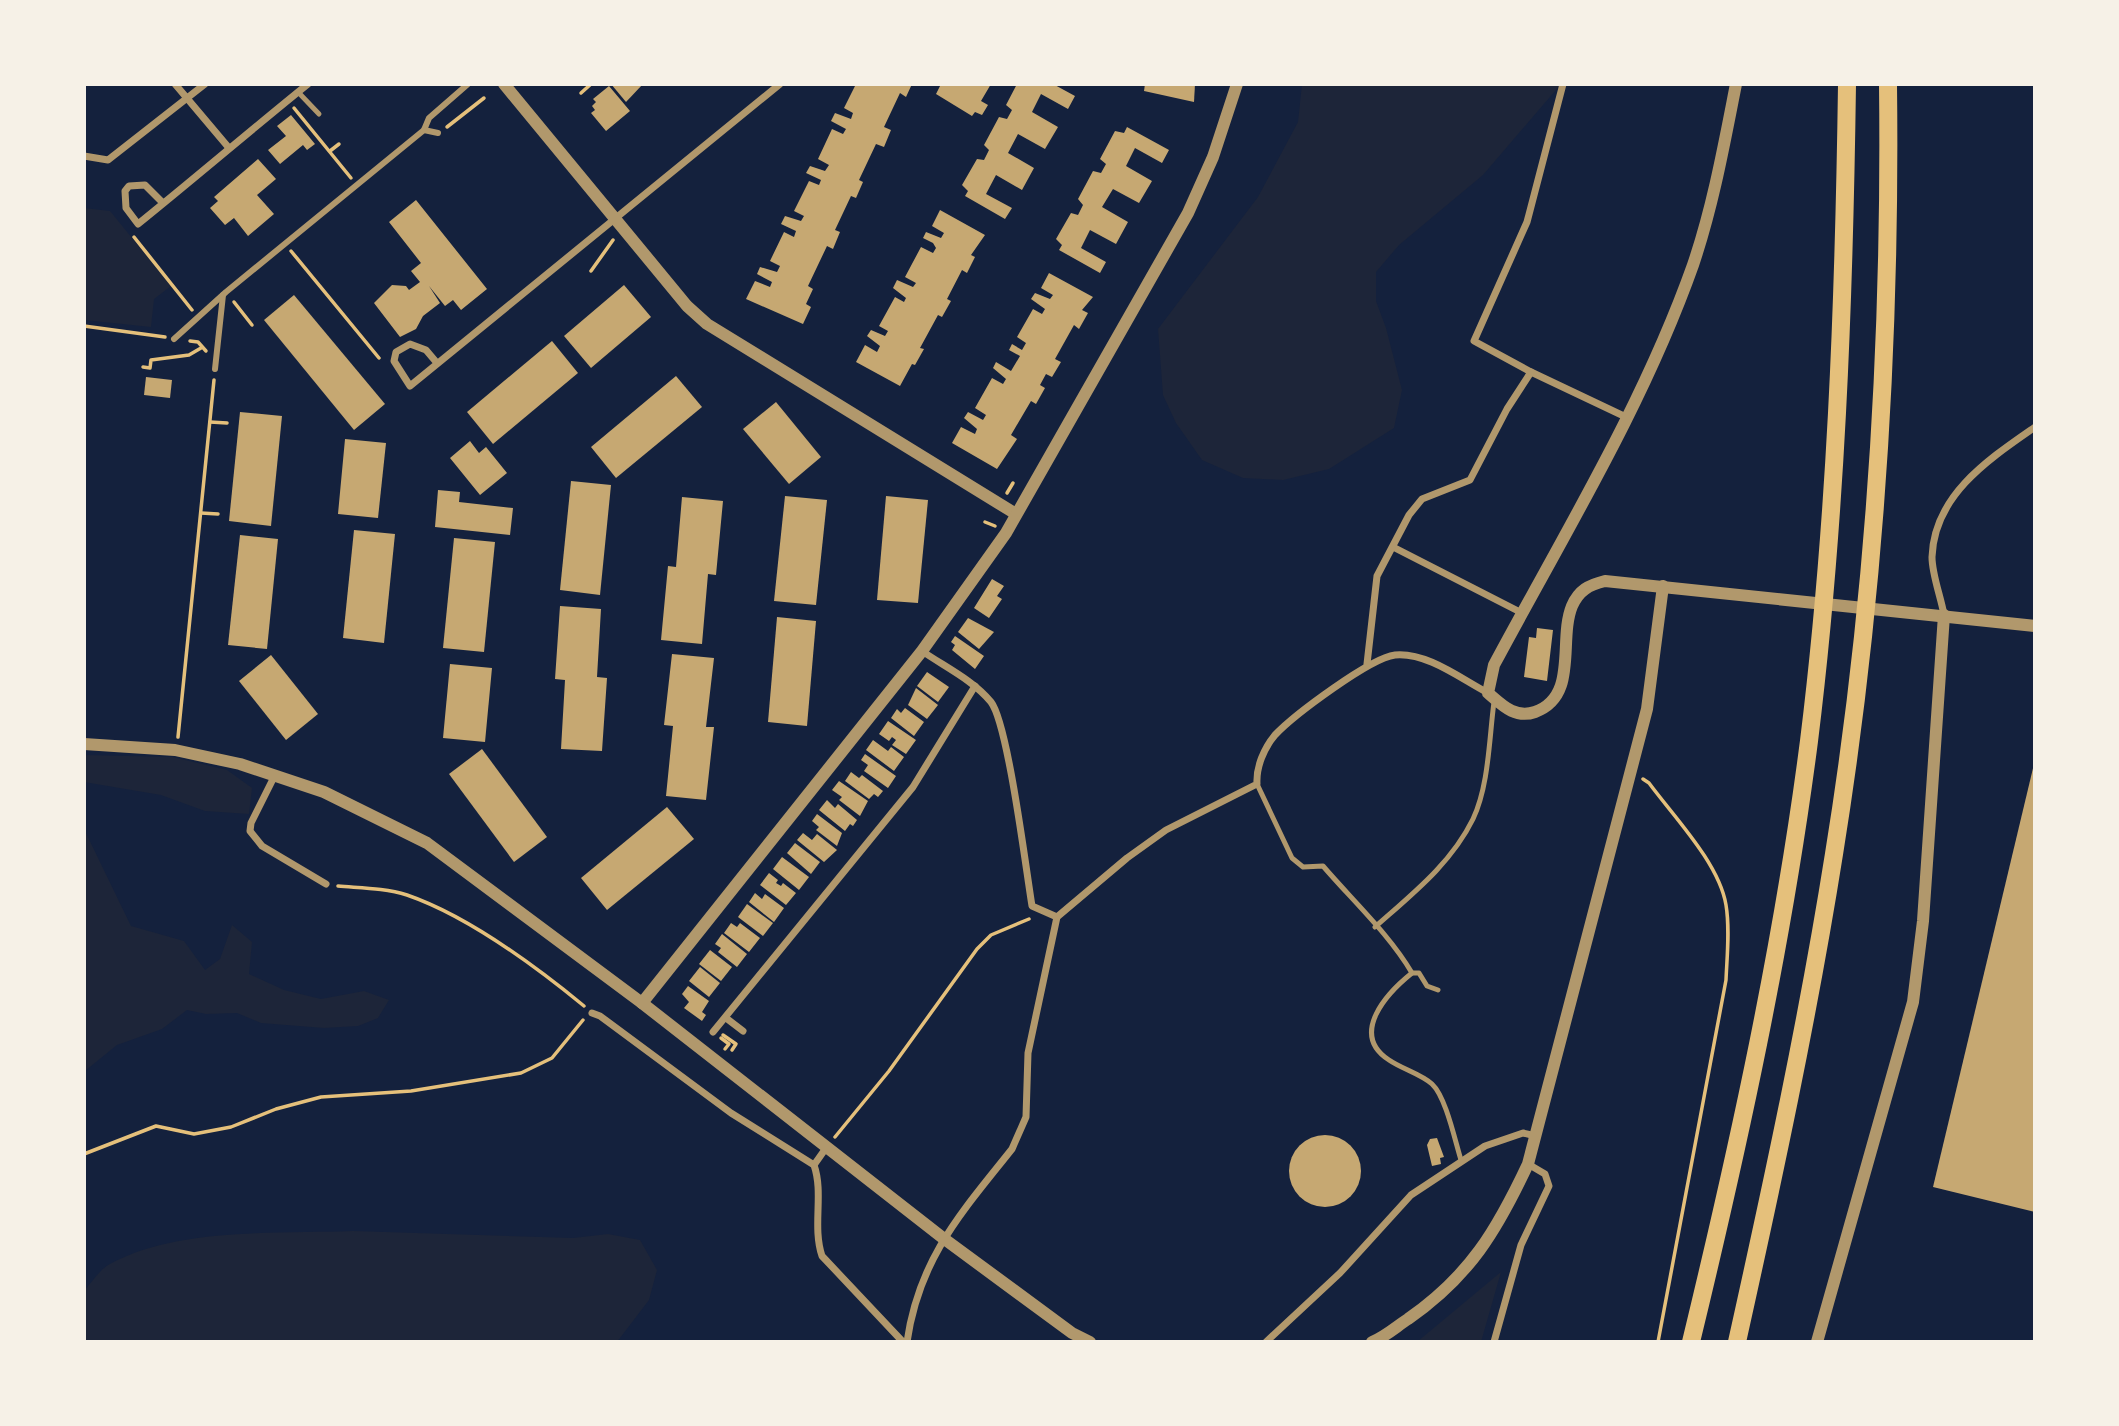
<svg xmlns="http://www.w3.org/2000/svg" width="2119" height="1426" viewBox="0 0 2119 1426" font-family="Cabin,sans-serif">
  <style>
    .green { fill: #1d2539 }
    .building { fill: #c6a872 }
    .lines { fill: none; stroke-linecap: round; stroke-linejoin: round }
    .path { stroke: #e5c07b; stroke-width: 3.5 }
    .service { stroke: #b1986c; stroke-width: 5 }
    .pedestrian { stroke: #b1986c; stroke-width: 6 }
    .minor { stroke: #b1986c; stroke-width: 7 }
    .tertiary { stroke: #b1986c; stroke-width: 12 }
    .motorway { stroke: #e5c07b; stroke-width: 18 }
  </style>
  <rect width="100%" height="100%" fill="#14213d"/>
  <g class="green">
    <polygon points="1302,84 1561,84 1483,175 1399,245 1376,272 1376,301 1386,328 1402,390 1394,428 1329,469 1283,480 1243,478 1202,460 1176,423 1163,395 1158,329 1258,197 1298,122"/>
    <polygon points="84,208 110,211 171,286 154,299 151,327 84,320"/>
    <polygon points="84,755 173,757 227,770 252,788 249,814 205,811 161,795 84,782"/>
    <polygon points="84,829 131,926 184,941 205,970 220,959 232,925 252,942 249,974 284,990 321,999 364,991 389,1000 378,1018 358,1026 324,1028 261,1023 237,1013 206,1014 187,1010 162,1029 117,1045 85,1071 84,1079"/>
    <path d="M353,1231L573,1238L608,1234L640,1240L657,1270L649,1300L617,1342H84V1291C92,1282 100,1269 110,1264C177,1227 277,1234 353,1231Z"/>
    <polygon points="1501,1272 1481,1342 1417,1342"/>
  </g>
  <g class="building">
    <polygon points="611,84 643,84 626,102"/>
    <polygon points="856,84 912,84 906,97 900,93 884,127 891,130 884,147 876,144 859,180 863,182 856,198 851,196 835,230 840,232 833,249 827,246 808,286 813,289 806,304 811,307 803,324 746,299 755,281 770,287 772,282 757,274 760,267 777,272 780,266 770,261 784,232 794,237 796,231 781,224 785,216 801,221 804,216 794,211 809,181 819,185 821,180 806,173 810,166 825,171 829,165 818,159 832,129 843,134 846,129 831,121 835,113 851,119 853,113 844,108"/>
    <polygon points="941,84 991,84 981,101 988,105 982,115 975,112 972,116 936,94"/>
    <polygon points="1017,84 1053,84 1075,96 1068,109 1041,94 1032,112 1058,127 1045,149 1018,134 1008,153 1034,168 1022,190 996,175 986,194 1012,208 1005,219 965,196 968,191 962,185 977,159 984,160 989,150 984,145 999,117 1007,119 1012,110 1006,105"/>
    <polygon points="1145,84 1195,84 1194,102 1144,91"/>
    <polygon points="609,86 630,111 606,131 591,113 595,110 592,106 596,102 593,99"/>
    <polygon points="291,115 315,144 307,150 303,145 280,164 268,150 286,136 277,126"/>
    <polygon points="1127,127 1169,150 1162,163 1135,148 1126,166 1152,181 1139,203 1113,189 1102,207 1128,222 1116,244 1090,230 1081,248 1106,262 1100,273 1059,250 1062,245 1056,239 1071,213 1078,215 1083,205 1078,199 1093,171 1101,173 1106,164 1100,159 1115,131 1124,133"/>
    <polygon points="258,159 276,179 257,195 274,214 248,236 234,218 225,225 210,208 218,201 214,197"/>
    <polygon points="416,200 487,289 461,310 453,300 445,306 429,286 440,303 423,316 416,329 400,337 374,303 392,285 406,286 409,290 420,282 411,271 421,263 389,222"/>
    <polygon points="940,210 985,235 971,255 975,257 967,273 962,270 947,299 951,301 942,317 938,315 920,348 924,349 915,365 912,364 900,386 856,362 865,345 877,352 880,346 867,336 871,330 885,336 888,331 879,326 895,297 904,302 906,298 893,288 897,280 913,287 916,283 905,277 921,247 933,253 936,248 933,243 923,238 926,232 941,238 944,233 932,226"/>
    <polygon points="1049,273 1093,297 1082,310 1088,313 1079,329 1074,325 1055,359 1061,362 1052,377 1046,374 1040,385 1045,388 1036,404 1031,401 1011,435 1017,439 997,469 952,443 961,427 975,434 977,429 964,418 968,412 983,420 986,415 975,408 992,378 1003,384 1006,379 993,368 996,362 1011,371 1020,356 1009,350 1012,344 1022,350 1026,343 1017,337 1033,309 1042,314 1045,309 1031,299 1035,293 1050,299 1053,295 1041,288"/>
    <polygon points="624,285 651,317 591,368 564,336"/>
    <polygon points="294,295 385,404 354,430 264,320"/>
    <polygon points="552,341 578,373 493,444 467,412"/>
    <polygon points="676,376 702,407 616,478 591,447"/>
    <polygon points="146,377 172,380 170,398 144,395"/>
    <polygon points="776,402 821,457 789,484 743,429"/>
    <polygon points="240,412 282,416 271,526 229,521"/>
    <polygon points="345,439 386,443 378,518 338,514"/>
    <polygon points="470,441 479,453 486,447 507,473 480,495 450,458"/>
    <polygon points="571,481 611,485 600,595 560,590"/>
    <polygon points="438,490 460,492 459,502 513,508 510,535 435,527"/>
    <polygon points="785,496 827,500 816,605 774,601"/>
    <polygon points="886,496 928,500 918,603 877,600"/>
    <polygon points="682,497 723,501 716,575 708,574 702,644 661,640 668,566 676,567"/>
    <polygon points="354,530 395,534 384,643 343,638"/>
    <polygon points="240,535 278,539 267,649 228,645"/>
    <polygon points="454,538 495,542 484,652 443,648"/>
    <polygon points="992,579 1004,586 997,596 1002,599 989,618 974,608"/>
    <polygon points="560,606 601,609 597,677 607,678 602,751 561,749 565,680 555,679"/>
    <polygon points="777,617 816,621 807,726 768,722"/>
    <polygon points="968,618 994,632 979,649 958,632"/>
    <polygon points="1537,628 1553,630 1547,681 1524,677 1529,637 1536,638"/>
    <polygon points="955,636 984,656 975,669 952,650 955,645 951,642"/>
    <polygon points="672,654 714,658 706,727 714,727 706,800 666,796 673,726 664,725"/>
    <polygon points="271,655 318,714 286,740 239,681"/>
    <polygon points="450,664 492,668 485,742 443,738"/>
    <polygon points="927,672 949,687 938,702 917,686"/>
    <polygon points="916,688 938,705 927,719 908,705"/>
    <polygon points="905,708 924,722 914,736 891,718 897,709 901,713"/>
    <polygon points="888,721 916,740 906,754 892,745 896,740 892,737 889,741 879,734"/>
    <polygon points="873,740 888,751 891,747 904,757 894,771 866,750"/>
    <polygon points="482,749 547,837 514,862 449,774"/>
    <polygon points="865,754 896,776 888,788 864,771 868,765 861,760"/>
    <polygon points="2034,764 2035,764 2035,1212 1933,1187"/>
    <polygon points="851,772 859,778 862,775 883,791 878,797 874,794 869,799 845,781"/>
    <polygon points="839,781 868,801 860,816 839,800 842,797 832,790"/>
    <polygon points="827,800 835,808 838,804 857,820 853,826 850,824 845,831 819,810"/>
    <polygon points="667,807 694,839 607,910 581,878"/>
    <polygon points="817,814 842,833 837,846 816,830 819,827 812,821"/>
    <polygon points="803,833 812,840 817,834 837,850 824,862 797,840"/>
    <polygon points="795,843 820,862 811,874 787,853"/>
    <polygon points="782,857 809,877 799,890 773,869"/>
    <polygon points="769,873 778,880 776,883 781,886 783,883 796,893 786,905 760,885"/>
    <polygon points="755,893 762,899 765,894 784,908 774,922 749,902"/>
    <polygon points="747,904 773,923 763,936 738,917"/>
    <polygon points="731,923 737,927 740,923 760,938 749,952 724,933"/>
    <polygon points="722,934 747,954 737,967 718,952 721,948 715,944"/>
    <polygon points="710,950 732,967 721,981 699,964"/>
    <polygon points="700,967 720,983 709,997 689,981"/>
    <polygon points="688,986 709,1001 702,1012 706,1015 702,1021 684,1008 689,1002 682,994"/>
    <circle cx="1325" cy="1171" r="36"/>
    <polygon points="1437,1138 1444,1157 1440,1158 1441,1164 1432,1166 1427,1145 1430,1139"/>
  </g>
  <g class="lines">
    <g class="path">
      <polyline points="581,93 591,84"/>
      <polyline points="294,108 351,178"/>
      <polyline points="447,127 484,98"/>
      <polyline points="330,151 339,144"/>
      <polyline points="134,237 192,310"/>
      <polyline points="291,251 379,358"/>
      <polyline points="591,271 613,240"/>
      <polyline points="234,302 252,325"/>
      <polyline points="84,326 165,337"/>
      <polyline points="190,341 198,342 206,351"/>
      <polyline points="143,367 150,368 151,360 189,355 201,348"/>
      <polyline points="210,422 227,423"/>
      <polyline points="1007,493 1013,483"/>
      <polyline points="201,513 218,514"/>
      <polyline points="985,522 995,526"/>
      <polyline points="178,737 214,380"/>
      <path d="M1643,779L1649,783C1674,817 1719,863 1726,905C1730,929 1727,956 1726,980L1658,1342"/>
      <path d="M338,886C361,888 385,888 407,895C468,916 534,965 584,1006"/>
      <polyline points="723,1035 736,1044 732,1050"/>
      <polyline points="721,1038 729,1044 725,1049"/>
      <polyline points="835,1137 889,1071 977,949 991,935 1029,919"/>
      <polyline points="84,1154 156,1126 194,1134 231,1127 276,1109 321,1097 411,1091 521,1073 552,1058 583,1020"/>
    </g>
    <g class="service">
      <polyline points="298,92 319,114"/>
      <path d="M1257,784L1292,858L1303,867L1323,866C1353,901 1389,934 1412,973H1419L1427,986L1438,990"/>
      <path d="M1375,927C1411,895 1451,864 1473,819C1489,785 1489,739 1494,702"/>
      <path d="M1412,973C1387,993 1349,1034 1389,1060C1402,1069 1421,1074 1432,1084C1446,1097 1455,1141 1461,1160"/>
    </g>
    <g class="pedestrian">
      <polyline points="424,130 438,133"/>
      <polyline points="174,339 226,292 424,130 429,118 468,84"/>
      <polyline points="215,369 223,295"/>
    </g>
    <g class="minor">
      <polyline points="175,84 229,148"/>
      <polyline points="1563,84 1527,222 1474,341 1531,372 1628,418"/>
      <polyline points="84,156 108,160 205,84"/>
      <path d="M163,203L145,185L129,186L125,191L126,208L138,224C195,178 251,130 308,84"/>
      <polyline points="437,363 426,350 410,344 396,352 394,361 410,386 780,84"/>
      <polyline points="1393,547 1522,613"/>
      <path d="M1944,615C1941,597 1932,575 1932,557C1934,495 1989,459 2035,427"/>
      <path d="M922,651C945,667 973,680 991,702C1008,724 1026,870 1032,906L1057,917"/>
      <polyline points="1367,664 1377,576 1409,515 1422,499 1470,480 1507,409 1531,372"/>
      <polyline points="275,775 251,823 250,831 262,846 326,884"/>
      <path d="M592,1013L600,1016L731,1113L814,1165C824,1194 812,1226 822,1256L903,1342"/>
      <polyline points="726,1018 743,1031"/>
      <polyline points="713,1032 913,787 975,686"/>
      <polyline points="814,1165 826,1148"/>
      <path d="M907,1342C919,1258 962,1212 1012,1149L1026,1117L1028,1053L1057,917L1127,858L1166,830L1257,784C1256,767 1264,748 1275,735C1294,715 1370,658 1395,655C1427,652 1461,679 1488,693"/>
      <polyline points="1266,1342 1340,1273 1411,1195 1485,1146 1523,1133 1536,1136"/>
      <polyline points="1494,1342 1521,1245 1549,1186 1545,1174 1528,1164"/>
    </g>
    <g class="tertiary">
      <polyline points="504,84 687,306 707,324 1016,514"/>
      <path d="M1736,84C1724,145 1713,206 1693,265C1643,406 1564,534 1494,665L1488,693C1502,705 1515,719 1535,712C1579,696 1558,640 1572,606C1579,590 1589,585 1605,581L2035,626"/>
      <polyline points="84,744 175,750 240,764 324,792 427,843 642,1003 943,1238 1072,1333 1090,1342"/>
      <polyline points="642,1003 922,651 1006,533 1188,213 1213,157 1237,84"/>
      <path d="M1372,1342C1385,1337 1397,1326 1408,1319C1470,1276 1497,1230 1528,1164L1647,709L1663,586"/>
      <polyline points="1817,1342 1913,1002 1923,921 1944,615"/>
    </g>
    <g class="motorway">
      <path d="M1691,1342C1739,1144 1783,943 1809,741C1836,523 1844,303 1847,84"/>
      <path d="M1737,1342C1773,1180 1808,1018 1834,854C1875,600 1891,340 1888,84"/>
    </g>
  </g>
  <rect width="2119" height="1426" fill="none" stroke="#f6f1e7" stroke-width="172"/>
</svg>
